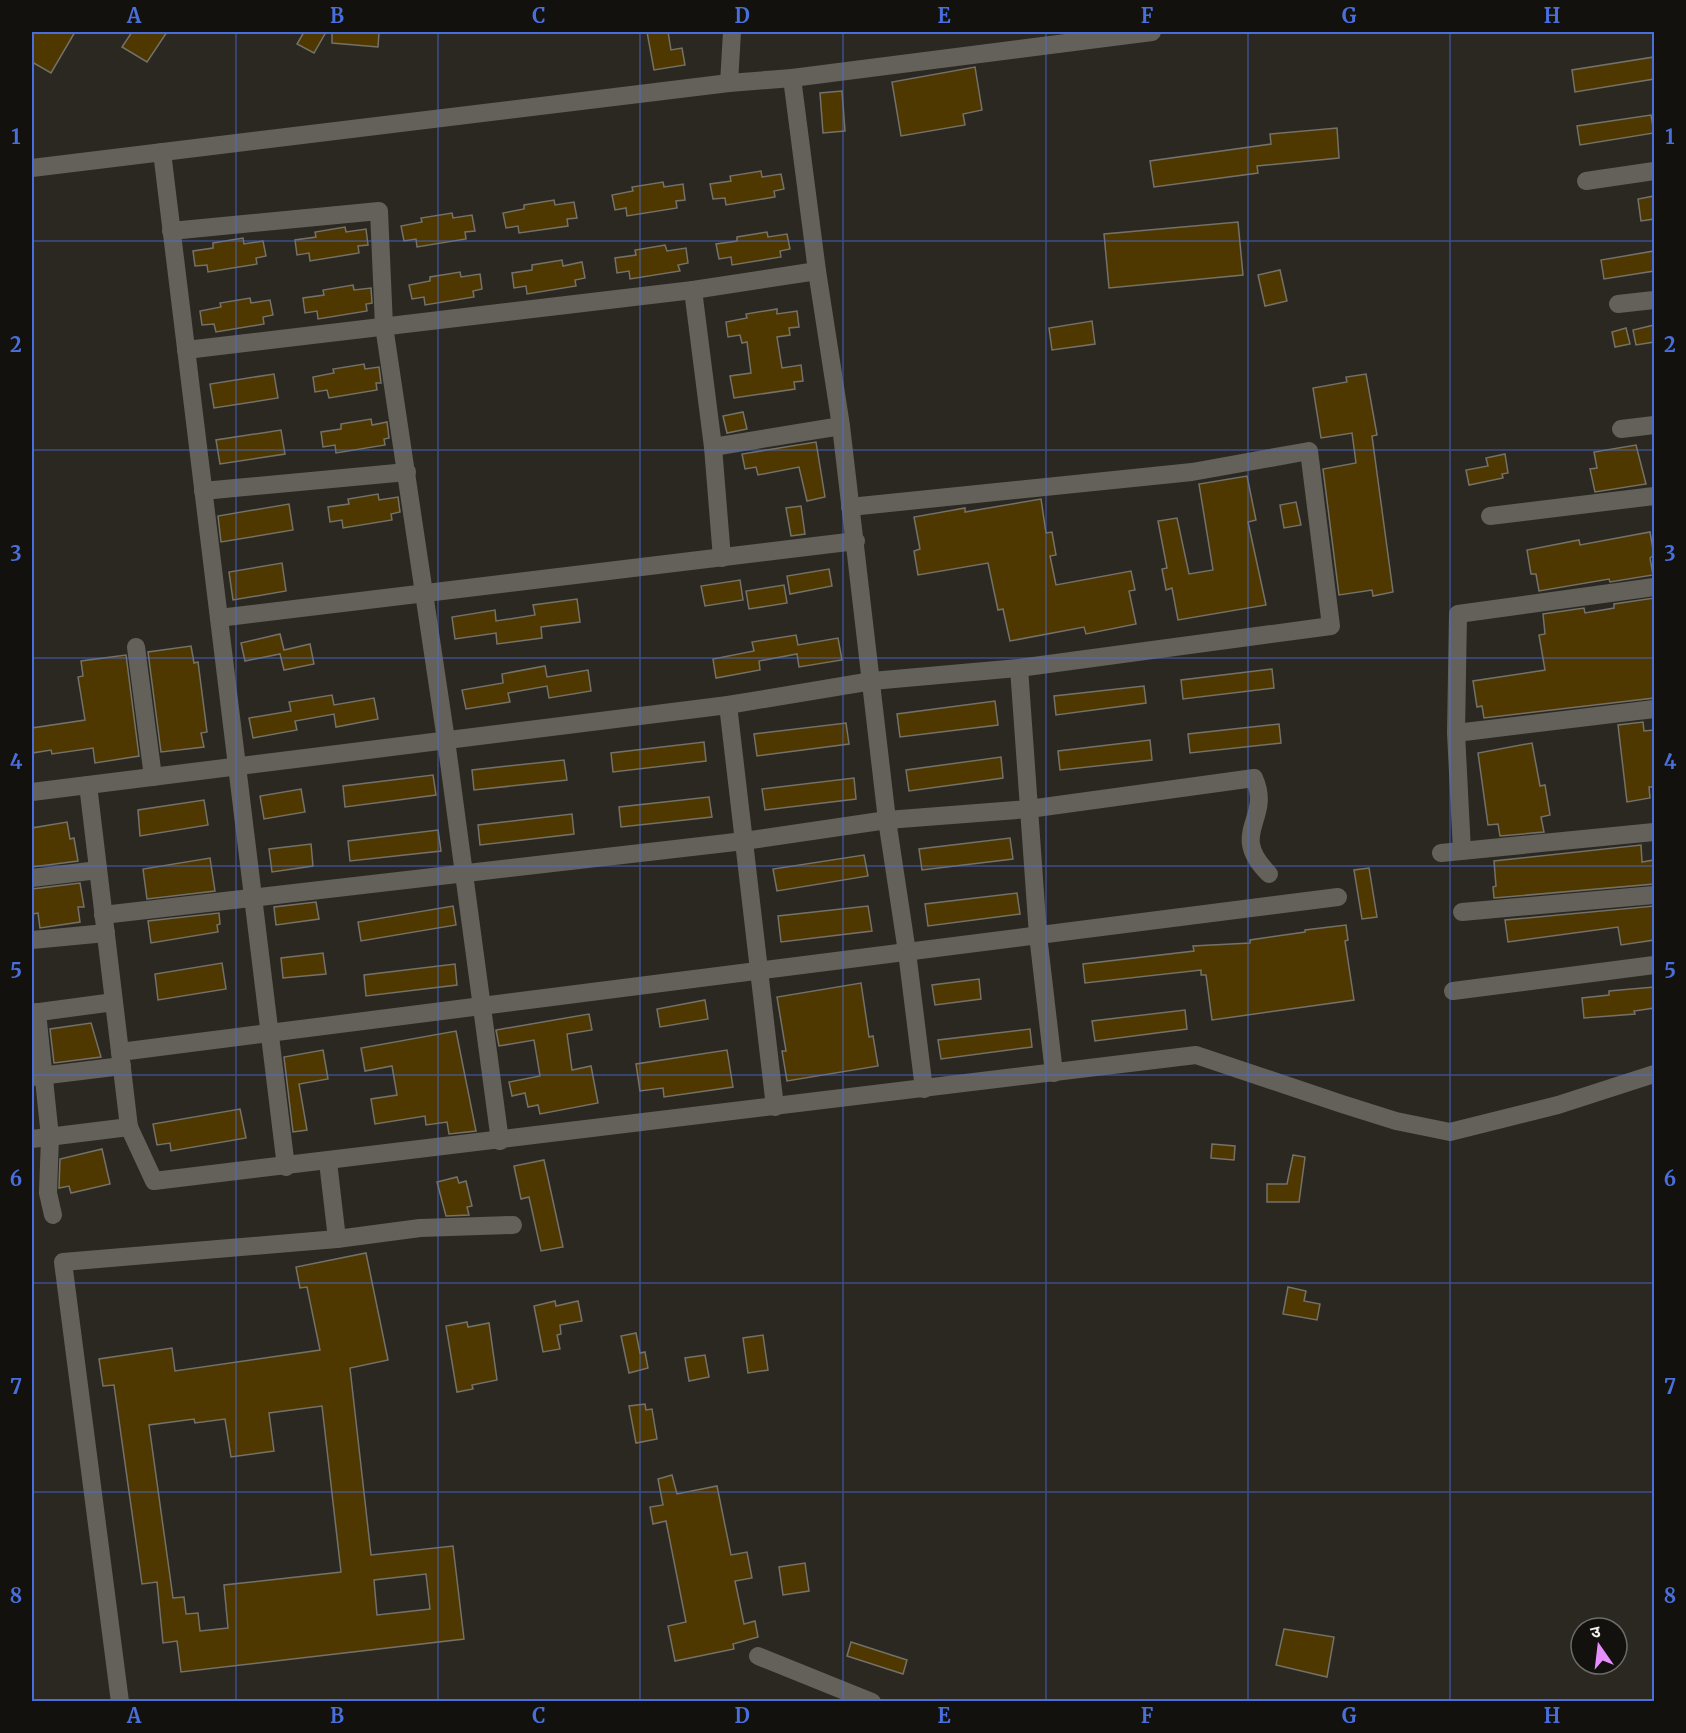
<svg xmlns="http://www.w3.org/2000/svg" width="1686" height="1733" viewBox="0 0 1686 1733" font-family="Merriweather,'Noto Sans Devanagari',serif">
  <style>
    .building { fill: #4e3800; stroke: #747169; stroke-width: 1.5; fill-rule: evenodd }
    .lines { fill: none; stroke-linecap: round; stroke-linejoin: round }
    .minor { stroke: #64615a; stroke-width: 18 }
    .grid { fill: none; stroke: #486fdc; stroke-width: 1.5; stroke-opacity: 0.55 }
    .neatline { fill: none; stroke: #486fdc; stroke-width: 2 }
    .grid-label { font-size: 20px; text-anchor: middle; font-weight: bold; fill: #486fdc }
  </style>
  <rect width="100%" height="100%" fill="#2b2822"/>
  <g class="building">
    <polygon points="32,32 75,32 51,73 32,62"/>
    <polygon points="132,32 167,32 147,62 122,47"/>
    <polygon points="304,32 326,32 314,53 297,44"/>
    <polygon points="332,32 379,32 378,47 332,43"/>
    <polygon points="647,32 668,32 671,50 682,48 685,65 654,70"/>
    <polygon points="1654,57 1654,79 1575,92 1572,70"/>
    <polygon points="975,67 982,110 963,114 965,125 901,136 892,82"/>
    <polygon points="842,91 845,131 823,133 820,93"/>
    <polygon points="1651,115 1654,133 1580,145 1577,126"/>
    <polygon points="1337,128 1339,158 1257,166 1258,173 1154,187 1150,161 1271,144 1270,134"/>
    <polygon points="761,171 762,177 781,174 784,189 774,191 775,197 726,205 725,198 713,199 710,184 731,181 730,176"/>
    <polygon points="663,182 664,187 683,184 685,200 676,201 677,208 627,216 626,208 615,210 612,195 633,191 632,187"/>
    <polygon points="1654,196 1654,219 1641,221 1638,199"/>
    <polygon points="554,200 555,205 574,202 577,218 567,219 568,226 519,233 518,226 506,228 503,213 524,209 524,205"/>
    <polygon points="452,213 453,218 472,215 475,231 465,232 466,239 417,247 416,239 404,241 401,226 422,222 421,218"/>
    <polygon points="1238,222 1243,275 1109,288 1104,234"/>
    <polygon points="345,227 346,232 366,229 368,245 358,246 359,253 310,261 309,253 297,255 295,240 316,237 315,232"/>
    <polygon points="767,232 768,237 787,234 790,249 780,251 781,257 732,265 731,257 719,259 716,244 737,241 737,237"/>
    <polygon points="243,238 244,244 263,241 266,256 256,258 257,264 208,272 207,265 195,266 193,251 213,248 213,243"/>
    <polygon points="665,245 667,251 686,248 688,263 678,265 680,271 630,279 629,271 617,273 615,258 636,255 635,250"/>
    <polygon points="1654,251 1654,271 1604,279 1601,260"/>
    <polygon points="562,260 563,266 582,262 585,278 575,280 576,286 527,294 526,286 514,288 512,273 532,270 532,265"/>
    <polygon points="1280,270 1287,301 1265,306 1258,275"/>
    <polygon points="460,272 461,277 480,274 482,289 473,291 474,297 425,305 424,297 412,299 409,285 430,281 430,277"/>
    <polygon points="353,285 354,290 371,288 372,303 366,304 367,311 318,319 317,311 305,313 303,298 324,295 323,290"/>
    <polygon points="250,298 251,303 270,300 273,315 263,317 264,324 216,332 214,324 202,325 200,311 221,307 220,303"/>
    <polygon points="777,309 777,314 797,311 799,327 789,328 790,335 777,337 782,368 801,365 803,381 794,382 795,389 734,398 730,376 751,373 747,342 742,343 740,335 728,337 726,322 747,318 746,314"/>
    <polygon points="1092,321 1095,344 1052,350 1049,328"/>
    <polygon points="1654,325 1654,342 1636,345 1633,330"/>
    <polygon points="1626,328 1630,344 1615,347 1612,332"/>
    <polygon points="364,364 365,369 379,367 381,383 376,383 377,390 329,398 327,390 315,392 313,377 334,373 333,369"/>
    <polygon points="274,374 278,398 214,408 210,384"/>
    <polygon points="1366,374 1377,435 1372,436 1393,592 1373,596 1372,590 1339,595 1323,469 1356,463 1352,433 1321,438 1313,388 1347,382 1346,377"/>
    <polygon points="743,412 747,429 727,433 723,416"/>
    <polygon points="371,419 372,425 387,422 389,438 384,439 385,445 336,453 335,445 323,447 321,432 341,429 341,424"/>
    <polygon points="281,430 285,454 220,464 216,440"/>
    <polygon points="816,442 825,497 807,501 799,467 758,475 756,467 745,469 742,454"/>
    <polygon points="1636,445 1646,484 1595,492 1590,469 1597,468 1594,452"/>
    <polygon points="1505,454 1508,473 1502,474 1503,478 1469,485 1466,470 1488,466 1486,458"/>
    <polygon points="1247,476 1256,520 1248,522 1266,605 1178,620 1172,588 1166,590 1162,569 1167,568 1158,521 1177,518 1189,574 1213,570 1199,484"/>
    <polygon points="378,494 379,500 398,497 400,512 391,514 392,520 343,528 342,520 330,522 328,507 349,504 348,499"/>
    <polygon points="1041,499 1046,533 1052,532 1056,555 1050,556 1056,585 1131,571 1135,590 1129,591 1136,624 1086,634 1084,627 1010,641 1003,609 998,610 988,563 918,575 914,551 920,549 914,517 965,508 965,512"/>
    <polygon points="1296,502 1301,525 1284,528 1280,505"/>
    <polygon points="289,504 293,530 221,542 218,516"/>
    <polygon points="801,506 805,534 791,536 786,508"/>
    <polygon points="1650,532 1654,555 1650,558 1653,575 1610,582 1609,579 1539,591 1536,574 1531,574 1527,550 1579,540 1580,545"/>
    <polygon points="282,563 286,591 233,600 229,572"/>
    <polygon points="829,569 832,586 790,594 787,576"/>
    <polygon points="740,580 743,600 705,606 701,586"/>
    <polygon points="784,585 787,603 749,609 746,591"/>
    <polygon points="1654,598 1654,698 1484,718 1482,706 1477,707 1473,681 1545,670 1539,635 1545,634 1543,614 1584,608 1585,613 1614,608 1614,604"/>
    <polygon points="577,599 580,622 541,627 542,638 497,644 496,633 455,639 452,617 495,610 496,621 535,615 533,605"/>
    <polygon points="280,634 284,650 310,644 314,664 284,670 280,654 245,661 241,643"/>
    <polygon points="796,635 798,645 838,638 842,660 799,667 797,654 759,661 760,670 716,678 713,659 754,651 752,642"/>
    <polygon points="191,646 194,663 198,662 207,732 201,733 204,747 161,752 148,652"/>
    <polygon points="126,655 139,756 95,763 93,748 52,754 51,750 32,753 32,728 85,720 78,677 83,676 81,661"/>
    <polygon points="545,666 547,677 588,670 591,691 549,698 547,686 508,693 510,702 466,709 462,690 503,683 502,674"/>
    <polygon points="1272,669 1274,688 1183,699 1181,680"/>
    <polygon points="1144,686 1146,703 1056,715 1054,696"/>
    <polygon points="332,695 334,705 374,698 378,719 336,727 334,714 295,721 297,730 253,738 249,718 291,711 289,702"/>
    <polygon points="995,701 998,725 900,737 897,714"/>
    <polygon points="1643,722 1644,731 1654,730 1654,787 1649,787 1650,798 1627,802 1618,725"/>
    <polygon points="846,723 849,744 757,756 754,734"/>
    <polygon points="1279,724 1281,743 1190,753 1188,734"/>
    <polygon points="1150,740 1152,760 1060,770 1058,751"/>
    <polygon points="704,742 706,761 613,772 611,753"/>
    <polygon points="1532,743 1540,786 1545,785 1550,815 1541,817 1544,832 1500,836 1498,824 1488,825 1478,753"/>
    <polygon points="1001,757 1003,778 909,791 906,770"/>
    <polygon points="564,760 567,780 474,790 472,770"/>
    <polygon points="433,775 436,795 345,807 343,786"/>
    <polygon points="854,778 856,799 765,810 762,789"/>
    <polygon points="301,789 305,812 264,819 260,796"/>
    <polygon points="709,797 712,817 621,827 619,807"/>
    <polygon points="204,800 208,825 140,836 138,810"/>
    <polygon points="572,814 574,834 480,845 478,825"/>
    <polygon points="67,822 70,839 74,838 78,861 32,867 32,828"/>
    <polygon points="438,830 441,851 350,861 348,841"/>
    <polygon points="1010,838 1013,859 922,870 919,849"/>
    <polygon points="311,844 313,866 272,872 269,849"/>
    <polygon points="1641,845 1642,862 1654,860 1654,884 1494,898 1493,887 1496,886 1494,861"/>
    <polygon points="864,855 868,876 777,891 773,869"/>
    <polygon points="210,858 215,891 147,899 143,869"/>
    <polygon points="1369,868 1377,917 1362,919 1354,870"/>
    <polygon points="80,883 84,907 78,907 80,922 40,928 38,913 32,914 32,889"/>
    <polygon points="1017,893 1020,914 928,926 925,904"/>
    <polygon points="316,902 319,919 276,925 274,907"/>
    <polygon points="453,906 456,925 361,941 358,922"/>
    <polygon points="868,906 872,931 781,942 778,916"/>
    <polygon points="1654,906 1654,940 1621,945 1618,927 1508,942 1505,920"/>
    <polygon points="219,913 220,924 217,925 218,932 151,943 148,921"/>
    <polygon points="1346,925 1348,940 1345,941 1354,1000 1212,1020 1206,975 1201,975 1201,970 1085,983 1083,964 1194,951 1193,946 1250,943 1250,940 1305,932 1305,930"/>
    <polygon points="323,953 326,974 283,978 281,958"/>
    <polygon points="222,963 226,989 158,1000 155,974"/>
    <polygon points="455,964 457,985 366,996 364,975"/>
    <polygon points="979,979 981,999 935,1005 932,985"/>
    <polygon points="861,983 869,1037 873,1036 878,1066 787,1081 782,1051 786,1051 777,997"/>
    <polygon points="1654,987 1654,1008 1634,1011 1635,1014 1584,1018 1582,998 1609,995 1609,991"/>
    <polygon points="705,1000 708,1019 660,1027 657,1009"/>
    <polygon points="1185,1010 1187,1029 1095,1041 1092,1021"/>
    <polygon points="589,1014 592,1030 567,1034 572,1070 591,1066 598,1103 540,1114 538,1105 528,1107 525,1093 512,1096 509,1082 540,1076 534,1040 499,1046 496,1030"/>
    <polygon points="91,1023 101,1057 54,1063 50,1029"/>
    <polygon points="1030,1029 1032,1047 941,1059 938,1040"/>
    <polygon points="456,1031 476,1131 449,1134 447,1122 426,1125 425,1116 375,1124 371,1099 397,1095 392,1066 365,1071 361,1048"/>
    <polygon points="323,1050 328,1079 299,1084 307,1130 293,1132 284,1057"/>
    <polygon points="727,1050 733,1087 664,1097 663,1088 640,1091 636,1064"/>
    <polygon points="240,1109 246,1138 171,1151 170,1143 157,1145 153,1124"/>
    <polygon points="1212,1144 1235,1146 1234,1160 1211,1158"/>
    <polygon points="102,1149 110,1184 71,1193 69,1186 59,1188 60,1159"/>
    <polygon points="1293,1155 1305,1157 1299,1202 1267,1202 1267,1184 1287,1184"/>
    <polygon points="544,1160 563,1247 541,1251 529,1197 521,1199 514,1166"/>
    <polygon points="457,1177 459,1183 466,1181 472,1206 467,1207 469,1215 446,1216 437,1182"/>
    <path d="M366,1253L388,1360L350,1368L371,1555L453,1546L464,1639L181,1672L177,1641L163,1643L157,1582L142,1584L114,1385L103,1386L99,1359L172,1348L175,1371L320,1350L307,1287L300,1288L296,1267ZM322,1406L341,1572L224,1585L228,1628L200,1631L198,1613L186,1614L184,1597L173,1598L149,1425L194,1419L195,1423L225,1419L231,1457L274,1451L269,1413ZM426,1574L430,1609L377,1615L374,1580Z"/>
    <polygon points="1288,1287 1306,1291 1304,1301 1320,1304 1317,1320 1283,1314"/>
    <polygon points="555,1301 556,1306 578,1301 582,1321 560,1325 561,1334 557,1335 560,1349 543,1352 534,1306"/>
    <polygon points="467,1322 468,1327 489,1323 497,1380 472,1385 473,1389 457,1392 446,1326"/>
    <polygon points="636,1333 640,1353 645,1352 648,1368 629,1373 621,1336"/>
    <polygon points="763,1335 768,1370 748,1373 743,1338"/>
    <polygon points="705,1355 709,1377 689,1381 685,1358"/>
    <polygon points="645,1404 646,1410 652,1409 657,1439 636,1443 629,1406"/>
    <polygon points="672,1475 677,1494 717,1486 731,1555 747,1552 752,1578 735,1581 744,1624 755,1621 758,1637 733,1644 734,1649 675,1661 668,1626 686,1622 666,1521 653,1524 650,1507 663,1505 658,1479"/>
    <polygon points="805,1563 809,1591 783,1595 779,1567"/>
    <polygon points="1284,1629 1334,1637 1327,1677 1276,1665"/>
    <polygon points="851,1642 907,1660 903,1674 847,1656"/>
  </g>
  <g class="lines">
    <g class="minor">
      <polyline points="792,78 817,271 841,426 887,820 907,952 924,1089"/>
      <polyline points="729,83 732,32"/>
      <polyline points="162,152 286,1167"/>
      <polyline points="32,168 729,83 792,78 1152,32"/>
      <polyline points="1586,181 1654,171"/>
      <polyline points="171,231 379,211 384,326 446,740 500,1141"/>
      <polyline points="693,290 713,447 722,558"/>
      <polyline points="1618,304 1654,300"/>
      <polyline points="186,350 693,290 817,271"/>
      <polyline points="1621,429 1654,425"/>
      <polyline points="713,447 841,426"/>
      <polyline points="203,491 407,472"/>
      <polyline points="1490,516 1654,496"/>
      <polyline points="219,618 856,541"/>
      <polyline points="136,647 153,777"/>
      <polyline points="1019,668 1038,935 1054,1073"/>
      <polyline points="728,705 775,1107"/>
      <polyline points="1456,733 1654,709"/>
      <polyline points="88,785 728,705 872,681 1019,668 1331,626 1309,451 1192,472 850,507"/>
      <polyline points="32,792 88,785 129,1127 32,1139"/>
      <polyline points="1462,851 1456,733 1458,614 1654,587"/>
      <polyline points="1441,853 1654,832"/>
      <polyline points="32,878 98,870"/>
      <polyline points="1462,912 1654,895"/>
      <path d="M103,915L744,841L887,820L1029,809L1254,778C1273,820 1227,832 1269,874"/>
      <polyline points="32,940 106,933"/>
      <polyline points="1453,991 1654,965"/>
      <polyline points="37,1012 50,1137 48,1193 53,1215"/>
      <polyline points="32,1013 114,1002"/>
      <polyline points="120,1052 1338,897"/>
      <polyline points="32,1077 122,1066"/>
      <polyline points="129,1127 154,1181 1196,1055 1342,1104 1396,1121 1450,1132 1558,1105 1654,1074"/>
      <polyline points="328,1162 337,1239"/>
      <polyline points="758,1656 872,1702"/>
      <polyline points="120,1702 63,1262 337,1239 420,1228 513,1225"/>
    </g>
  </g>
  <path class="grid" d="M236,32V1702M438,32V1702M640,32V1702M843,32V1702M1046,32V1702M1248,32V1702M1450,32V1702M32,241H1654M32,450H1654M32,658H1654M32,866H1654M32,1075H1654M32,1283H1654M32,1492H1654"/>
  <rect width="1686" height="1733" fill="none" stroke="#12110e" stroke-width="66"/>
  <g transform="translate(1599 1646) rotate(346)"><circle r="28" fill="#12110e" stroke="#6c6b67" stroke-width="1.5"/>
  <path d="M0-4.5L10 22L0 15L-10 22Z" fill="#e88eff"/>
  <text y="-9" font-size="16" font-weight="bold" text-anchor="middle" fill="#f3f1ec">उ</text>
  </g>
  <rect x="33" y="33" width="1620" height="1667" class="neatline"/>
  <g class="grid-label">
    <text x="134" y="23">A</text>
    <text x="337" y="23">B</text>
    <text x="539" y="23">C</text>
    <text x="742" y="23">D</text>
    <text x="944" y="23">E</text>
    <text x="1147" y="23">F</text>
    <text x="1349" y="23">G</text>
    <text x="1552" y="23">H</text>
    <text x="16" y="144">1</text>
    <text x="1670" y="144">1</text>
    <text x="16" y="352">2</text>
    <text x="1670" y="352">2</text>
    <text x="16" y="561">3</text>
    <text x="1670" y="561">3</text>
    <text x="16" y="769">4</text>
    <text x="1670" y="769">4</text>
    <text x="16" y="978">5</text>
    <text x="1670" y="978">5</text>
    <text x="16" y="1186">6</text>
    <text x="1670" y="1186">6</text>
    <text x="16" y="1394">7</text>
    <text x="1670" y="1394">7</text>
    <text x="16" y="1603">8</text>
    <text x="1670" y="1603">8</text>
    <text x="134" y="1723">A</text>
    <text x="337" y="1723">B</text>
    <text x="539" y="1723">C</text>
    <text x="742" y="1723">D</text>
    <text x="944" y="1723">E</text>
    <text x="1147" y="1723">F</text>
    <text x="1349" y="1723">G</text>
    <text x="1552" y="1723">H</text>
  </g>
</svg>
